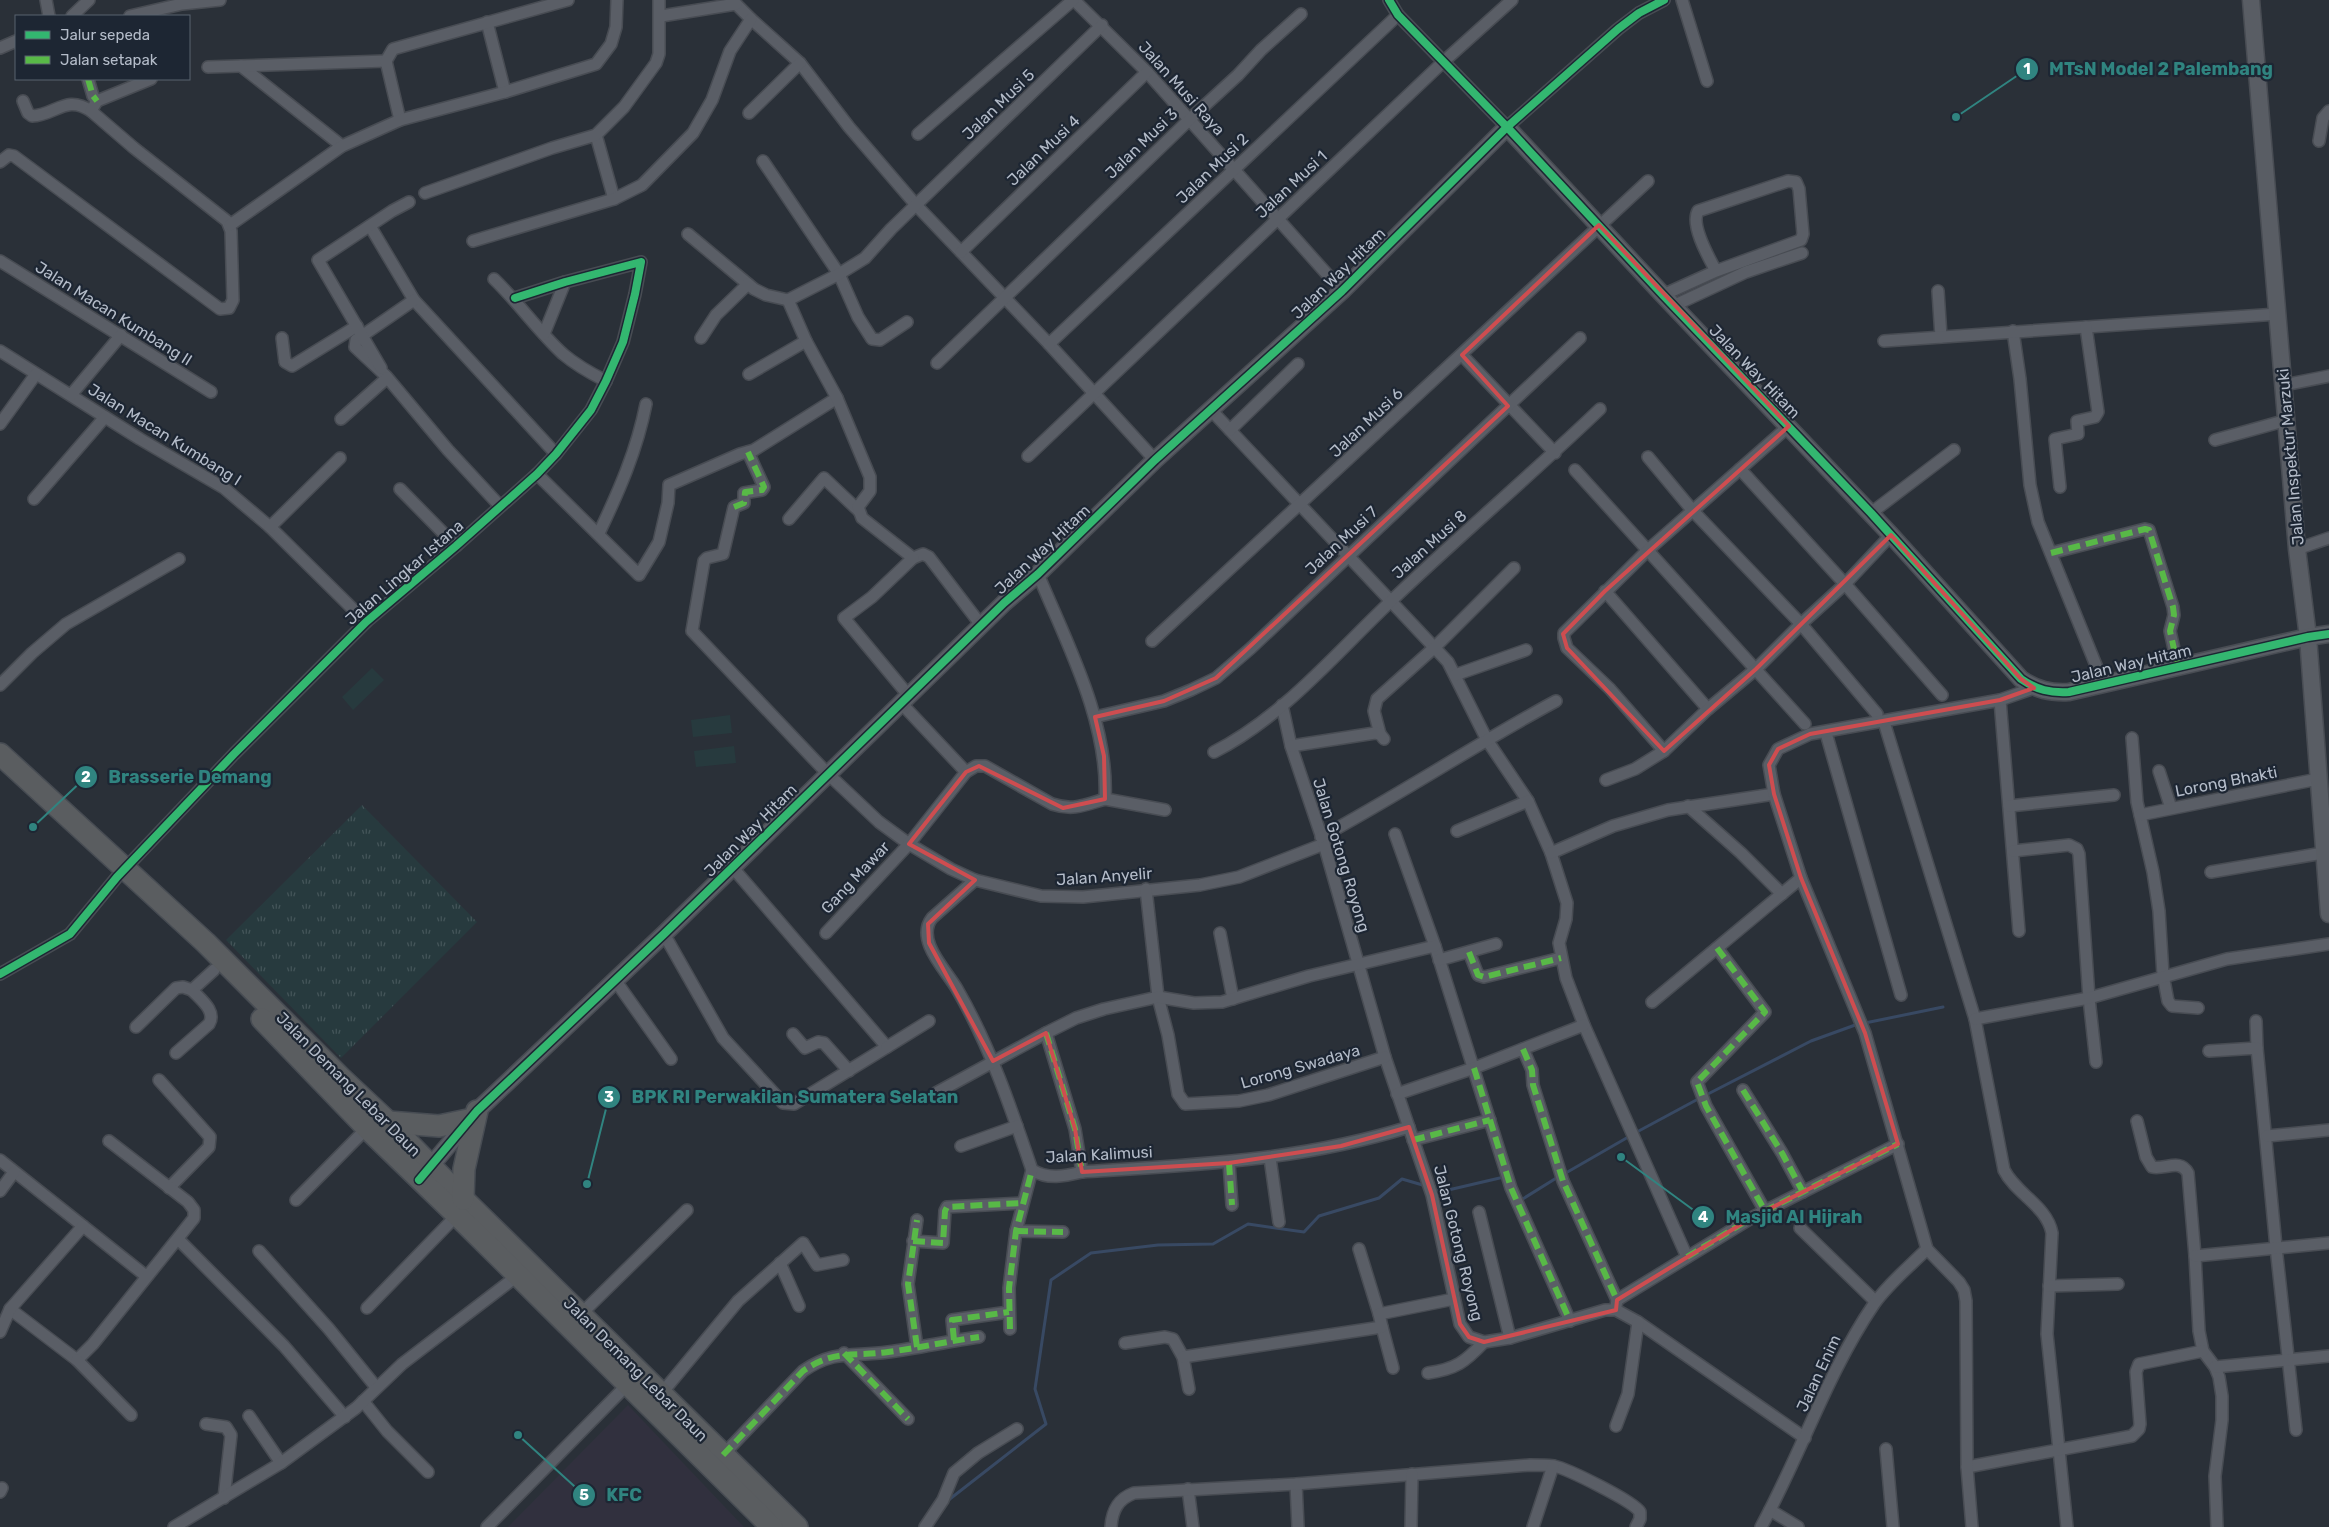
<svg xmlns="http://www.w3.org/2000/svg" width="2329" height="1527" viewBox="0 0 2329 1527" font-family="Rubik,sans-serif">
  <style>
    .medical { fill: #31303e }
    .grass { fill: url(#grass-tufts) }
    .garden { fill: #273a3e }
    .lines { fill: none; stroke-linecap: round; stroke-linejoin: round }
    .stream { stroke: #384963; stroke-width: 3 }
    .street-casing { stroke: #484c53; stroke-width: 14 }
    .secondary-casing { stroke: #484c53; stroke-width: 19 }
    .highway-casing { stroke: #474c53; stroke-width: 24 }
    .street { stroke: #5a5e66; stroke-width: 11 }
    .secondary { stroke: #595d64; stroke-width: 16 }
    .highway { stroke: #5a5d60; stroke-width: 21 }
    .quiet { stroke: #58b947; stroke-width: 6; stroke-dasharray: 12 6; stroke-linecap: butt }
    .cycleway-casing { stroke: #1d2633; stroke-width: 11 }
    .cycleway { stroke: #33b770; stroke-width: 8 }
    .marked { fill: none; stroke: #ce4d50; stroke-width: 4; stroke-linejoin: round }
    .labels { text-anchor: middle; stroke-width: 4.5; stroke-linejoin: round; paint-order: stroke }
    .street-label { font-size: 16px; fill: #b4bcc9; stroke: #1d2633 }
    .leader { fill: none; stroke: #308480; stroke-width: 2 }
    .callout-dot { fill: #308480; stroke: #1d2633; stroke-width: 2 }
    .mark-label { font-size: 15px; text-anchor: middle; font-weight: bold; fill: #fff }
    .callout-label { font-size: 18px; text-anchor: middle; font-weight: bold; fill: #308480; stroke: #1d2633; stroke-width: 4.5; stroke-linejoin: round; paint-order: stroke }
  </style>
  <defs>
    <pattern id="grass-tufts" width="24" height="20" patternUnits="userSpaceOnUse" patternTransform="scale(1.25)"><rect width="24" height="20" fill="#273a3e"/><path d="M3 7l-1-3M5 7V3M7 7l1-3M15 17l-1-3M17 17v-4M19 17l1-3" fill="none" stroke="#445559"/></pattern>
  </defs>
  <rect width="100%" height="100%" fill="#2a3038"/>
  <polygon class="medical" points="628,1405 744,1527 508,1527"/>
  <polygon class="grass" points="362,805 477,922 341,1058 226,940"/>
  <g class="garden">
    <polygon points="372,668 384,680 353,710 342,697"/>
    <polygon points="730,715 732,733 693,737 691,720"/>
    <polygon points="734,746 736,763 696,767 694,751"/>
  </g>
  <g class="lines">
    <g class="stream">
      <polyline points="1865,1023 1943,1007"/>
      <polyline points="1706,1095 1811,1041 1858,1024"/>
      <polyline points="1635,1133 1700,1098"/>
      <polyline points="1564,1174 1630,1136"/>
      <polyline points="1432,1188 1444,1191 1504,1177"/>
      <polyline points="1520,1198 1521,1200 1558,1177"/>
      <polyline points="946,1502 1046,1424 1035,1389 1051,1280 1091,1253 1158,1245 1213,1244 1248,1224 1304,1232 1319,1216 1379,1198 1402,1179 1426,1186"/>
    </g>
    <g class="street-casing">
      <g id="street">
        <polyline points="46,0 49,16"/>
        <polyline points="732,0 751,19 800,63 849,127 916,205 1049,344 1155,460"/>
        <polyline points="1074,0 1147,72 1342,291"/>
        <polyline points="1389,0 1398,15 1507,127 1618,29 1639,13 1664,0"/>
        <polyline points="1682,0 1707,81"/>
        <polyline points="72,16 89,0"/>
        <polyline points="130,16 182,4 220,0"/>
        <polyline points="661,16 736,4"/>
        <polyline points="487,22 505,92"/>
        <polyline points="0,48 16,41"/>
        <polyline points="241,66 342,146"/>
        <polyline points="208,67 386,61"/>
        <polyline points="88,79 93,96 97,101"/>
        <path d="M23,101L28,113L32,116C56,115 66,94 91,111"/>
        <polyline points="749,113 800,63"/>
        <polyline points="400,120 386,61 393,49 568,0"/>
        <polyline points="918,134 1073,0"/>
        <polyline points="596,135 614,199"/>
        <polyline points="2319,141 2323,118 2329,111"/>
        <polyline points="763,161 839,274 858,317 872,339 880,340 907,322"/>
        <polyline points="0,162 9,155 14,156 220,309 229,308 233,300 231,231 227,221 134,148 91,111 97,101 151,79"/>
        <polyline points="425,193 552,148 596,135 624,107 656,63 659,54 659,0"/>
        <polyline points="230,225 342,146 400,120 505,92 596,64 611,44 616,27 617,0"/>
        <polyline points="370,226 414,300 556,454"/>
        <polyline points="688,234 754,289 766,295 788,300"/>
        <polyline points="473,241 614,199 642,185 693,133 712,100 730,51 751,19"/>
        <polyline points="961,252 1147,72"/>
        <polyline points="0,261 211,392"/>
        <path d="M494,279C518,302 538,331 563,354C576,365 590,373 606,381"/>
        <polyline points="1938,291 1941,337"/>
        <path d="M1663,295L1716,271L1801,240L1803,234L1799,189L1796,182L1788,181L1698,211C1690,225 1709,258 1716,271"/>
        <polyline points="414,300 356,340 355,347 386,376 448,450 500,506"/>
        <polyline points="1673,306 1746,272 1802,253"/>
        <polyline points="2013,331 2020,379 2030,485 2038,522 2104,685"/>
        <polyline points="544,334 565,282"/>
        <polyline points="282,338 285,362 292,366 357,326"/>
        <polyline points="701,338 716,315 748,284"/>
        <polyline points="1884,341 2278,314"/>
        <polyline points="1049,344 1398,15"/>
        <polyline points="0,351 140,439 224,488 270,527 366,622"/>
        <polyline points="1462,355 1555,453"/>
        <polyline points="937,363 1190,119 1238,75 1261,50 1301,14"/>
        <polyline points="381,368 318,260 392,211 409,202"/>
        <polyline points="749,374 806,341"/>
        <polyline points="2284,385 2329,376"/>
        <polyline points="71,395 121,335"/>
        <polyline points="1211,410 1448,662 1487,740 1528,801 1551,853 1567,903 1566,919 1559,943 1566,978 1584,1025 1687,1257"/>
        <polyline points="341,419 387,378"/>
        <polyline points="0,424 36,374"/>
        <polyline points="1230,430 1298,364"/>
        <polyline points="2215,440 2287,420"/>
        <polyline points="748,452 764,487 762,490 744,493 744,503 734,507 723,554 707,558 704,561 692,631 827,773 879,822 909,844 951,869 975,880 1041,896 1083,897 1200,885 1239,877 1324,844"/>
        <polyline points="1028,456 1442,63 1512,0"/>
        <polyline points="1648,457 1693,511 1801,624 1877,714"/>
        <polyline points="1740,469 1845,584 1942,695"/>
        <polyline points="1575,470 1805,724"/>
        <polyline points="537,474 639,575 659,542 668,503 669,485 740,454 754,450 837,398"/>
        <polyline points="2060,487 2055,439 2078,434 2077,421 2095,417 2098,412 2086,327"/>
        <polyline points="400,489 456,546"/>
        <polyline points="34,499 105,417"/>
        <polyline points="1871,513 1954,450"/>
        <polyline points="789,519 824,478 859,511"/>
        <polyline points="270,527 340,458"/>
        <path d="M599,533C619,491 637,450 646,404"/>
        <polyline points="2297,549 2329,538"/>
        <polyline points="2051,553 2145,529 2149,530 2173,607 2174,615 2170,631 2178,667"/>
        <polyline points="1605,591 1708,709"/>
        <polyline points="981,625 929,557 923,554 913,558 862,518 858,507 870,491 870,477 837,398 806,341 788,300 839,274 865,258 891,229 1102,25"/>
        <polyline points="1152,641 1648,181"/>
        <polyline points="1455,675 1526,650"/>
        <polyline points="0,685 32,653 66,624 179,559"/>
        <polyline points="909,696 844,618 872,597 913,558"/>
        <polyline points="2000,700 2019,931"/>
        <polyline points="901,703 966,772"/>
        <polyline points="1282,705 1291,746 1324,844 1385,1057 1432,1195 1460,1324 1469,1337 1484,1342 1510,1338 1605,1310 1616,1310 1638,1322 1805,1438"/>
        <polyline points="1095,717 1164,701 1191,690 1216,678 1251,648 1580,338"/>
        <path d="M1884,722L1975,1019L2004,1170C2016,1194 2047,1206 2052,1233L2047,1334L2067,1527"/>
        <polyline points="1826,733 1901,995"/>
        <polyline points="1380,734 1374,711 1377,699 1435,647 1514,568"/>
        <polyline points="2132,738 2137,802 2153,872 2159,911 2163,975 2168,1001 2172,1006 2198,1008"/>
        <polyline points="1291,746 1375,733 1380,734 1384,739"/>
        <polyline points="1664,751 1610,689 1567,648 1564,638 1564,633 1648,550 1789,426"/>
        <path d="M1214,752C1283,717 1335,654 1390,602C1459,536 1531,475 1600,409"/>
        <polyline points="2159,771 2171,808"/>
        <polyline points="1606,780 1635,769 1664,751 1708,709 1756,669 1801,624 1845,584 1891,535"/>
        <polyline points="1105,799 1165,810"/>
        <polyline points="1688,806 1741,853 1782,894"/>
        <polyline points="2009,806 2114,795"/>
        <polyline points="2140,815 2318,779"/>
        <polyline points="1457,831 1528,801"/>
        <polyline points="1395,834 1435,946 1511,1188 1570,1321"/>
        <path d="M1321,837C1401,794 1476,744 1556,701"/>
        <polyline points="2013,851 2069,845 2077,849 2079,854 2089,998 2096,1062"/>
        <polyline points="1551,853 1613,826 1668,810 1774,794"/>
        <polyline points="2211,872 2323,853"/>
        <path d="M975,880L932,918C915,940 946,970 957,989C990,1046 1011,1108 1032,1170C1048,1180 1065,1176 1082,1172C1194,1165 1300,1161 1409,1127"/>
        <polyline points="1146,889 1158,997 1168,1035 1178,1094 1185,1104 1239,1101 1268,1095 1385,1057"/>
        <path d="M826,933L909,844L966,772L976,766H985L1052,804C1073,811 1085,805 1105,799C1109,722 1067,644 1038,574"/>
        <polyline points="1220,933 1233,999"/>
        <polyline points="664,934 723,1038 783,1103 794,1104 887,1047 733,868"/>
        <polyline points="1717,948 1765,1012 1697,1082 1706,1106 1765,1211"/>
        <polyline points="1469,952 1478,975 1484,977 1561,958"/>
        <polyline points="1439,960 1496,944"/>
        <polyline points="0,974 70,934 117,877 234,754 366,622 456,546 537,474 556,454 591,410 606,381 623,342 635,294 641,262 565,282 515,298"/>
        <polyline points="615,980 671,1059"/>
        <polyline points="1652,1002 1801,878"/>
        <polyline points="1975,1019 2089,998 2227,959 2329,944"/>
        <polyline points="2256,1021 2257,1048"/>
        <polyline points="136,1027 176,988 183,987 192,990 214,970"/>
        <polyline points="1046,1033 1075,1129 1082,1172"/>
        <polyline points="793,1034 805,1048 818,1042 824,1043 849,1071"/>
        <polyline points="887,1047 929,1021"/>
        <polyline points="1523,1049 1532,1070 1533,1085 1563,1181 1617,1300 1616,1306"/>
        <polyline points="2209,1051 2257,1048 2276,1247 2296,1430"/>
        <path d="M176,1053L209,1024C217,1011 200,999 192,990"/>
        <polyline points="159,1080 210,1137 209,1147 169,1188"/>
        <polyline points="1743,1090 1782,1153 1803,1192"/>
        <polyline points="936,1093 1046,1033 1076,1018 1104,1009 1158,997 1194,1003 1222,1002 1309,976 1435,946"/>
        <polyline points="1397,1094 1474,1068 1584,1025"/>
        <path d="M2137,1121L2146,1157L2152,1167C2165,1170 2180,1158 2188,1173L2195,1256L2199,1331L2203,1351L2215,1367L2219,1377L2222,1396V1420L2215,1476L2217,1527"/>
        <polyline points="2267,1136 2329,1130"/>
        <polyline points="1413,1140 1490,1120"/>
        <polyline points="961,1146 1017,1126"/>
        <polyline points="1270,1158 1279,1222"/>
        <polyline points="0,1160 146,1276"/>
        <polyline points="1229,1163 1232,1205"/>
        <polyline points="0,1191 14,1172"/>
        <polyline points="296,1200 367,1128"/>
        <polyline points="1479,1212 1510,1338"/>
        <polyline points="1800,1228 1875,1301"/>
        <polyline points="1016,1231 1063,1232"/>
        <polyline points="178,1239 284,1346 345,1417"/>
        <polyline points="913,1241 943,1243 945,1211 947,1207 1022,1203"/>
        <polyline points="1359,1249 1379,1314"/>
        <polyline points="259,1251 329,1329 376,1387"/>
        <polyline points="2195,1256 2329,1243"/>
        <polyline points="780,1263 799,1306"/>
        <polyline points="2049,1286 2118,1284"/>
        <polyline points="1617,1300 1753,1217 1898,1144"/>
        <polyline points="367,1308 457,1215"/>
        <polyline points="10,1309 77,1360 93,1344 194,1218 194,1210 188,1202 109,1141"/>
        <polyline points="580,1315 687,1210"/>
        <polyline points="1382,1327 1393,1368"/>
        <polyline points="1010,1329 1009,1288 1016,1231 1032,1170"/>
        <polyline points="0,1332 10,1309 83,1226"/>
        <polyline points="954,1340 952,1320 1009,1312"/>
        <polyline points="1125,1343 1165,1337 1173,1339 1183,1357 1189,1389"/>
        <polyline points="917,1347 908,1284 917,1220"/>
        <polyline points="844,1353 908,1419"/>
        <polyline points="1183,1357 1382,1327 1379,1314 1454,1299"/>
        <polyline points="77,1360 131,1415"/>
        <polyline points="2215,1367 2329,1356"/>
        <path d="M1428,1373C1456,1369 1465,1362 1484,1342"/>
        <polyline points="661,1394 738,1301 803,1243 817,1265 843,1260"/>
        <polyline points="363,1401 387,1431 428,1472"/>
        <polyline points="249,1416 281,1463"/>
        <polyline points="206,1424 226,1427 231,1435 224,1498"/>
        <polyline points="1616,1426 1628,1394 1638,1322"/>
        <polyline points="1886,1449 1893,1527"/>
        <path d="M721,1457L803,1371C835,1349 853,1357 888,1352C919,1348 949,1341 979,1337"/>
        <polyline points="1967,1467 2132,1436 2139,1429 2140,1424 2136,1372 2139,1364 2203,1351"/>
        <polyline points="1296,1484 1298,1527"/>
        <polyline points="1188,1489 1193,1527"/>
        <polyline points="0,1492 2,1488"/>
        <polyline points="1770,1510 1798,1527"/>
        <polyline points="174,1527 281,1463 356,1408 402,1364 521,1273"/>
        <polyline points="487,1527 628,1384"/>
        <polyline points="925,1527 943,1500 954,1473 978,1453 1017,1429"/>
        <path d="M1111,1527C1112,1510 1118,1499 1134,1493L1296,1484L1530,1465C1538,1465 1546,1465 1554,1466C1568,1469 1633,1501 1640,1512V1519L1636,1527"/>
        <polyline points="1411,1527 1412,1474"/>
        <polyline points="1533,1527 1553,1466"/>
        <path d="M1761,1527C1801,1454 1827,1373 1874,1304C1888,1284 1910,1266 1927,1249"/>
        <polyline points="1972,1527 1967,1467 1966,1301 1964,1290 1959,1282 1927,1249 1865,1033 1801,878 1774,794 1769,765 1778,749 1810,734 2000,700 2034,688"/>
      </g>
    </g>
    <g class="secondary-casing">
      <g id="secondary">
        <polyline points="2251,0 2297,549 2308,637 2329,914"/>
        <path d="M424,1174L477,1111L664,934L1004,603L1038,574L1155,460L1342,291L1507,127L1663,295L1891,535L2021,679C2037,690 2050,693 2069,692L2308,637L2329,634"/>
      </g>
    </g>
    <g class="highway-casing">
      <g id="highway">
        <polyline points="0,754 206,943 341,1078 388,1122 463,1199 797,1527"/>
        <polyline points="262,1019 367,1128 457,1215 772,1527"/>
        <polyline points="388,1122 439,1126 468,1120"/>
        <polyline points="463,1199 464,1169 477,1111"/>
      </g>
    </g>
    <use href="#street" class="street"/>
    <use href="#secondary" class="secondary"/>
    <use href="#highway" class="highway"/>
    <g class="quiet">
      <polyline points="88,79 93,96 97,101"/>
      <polyline points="734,507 744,503 745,492 762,490 764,487 748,452"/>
      <polyline points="2051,553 2145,529 2149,530 2173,607 2174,615 2170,631 2178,667"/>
      <polyline points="1717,948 1765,1012 1697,1082 1706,1106 1765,1211"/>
      <polyline points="1469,952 1478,975 1484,977 1561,958"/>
      <polyline points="1046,1033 1075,1129 1082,1172"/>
      <polyline points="1523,1049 1532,1070 1533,1085 1563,1181 1617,1300"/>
      <polyline points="1474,1068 1511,1188 1570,1321"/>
      <polyline points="1743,1090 1782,1153 1803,1192"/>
      <polyline points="1413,1140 1490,1120"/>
      <polyline points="1229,1163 1232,1205"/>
      <polyline points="1016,1231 1063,1232"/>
      <polyline points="913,1241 943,1243 945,1211 947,1207 1022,1203"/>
      <polyline points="1687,1257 1753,1217 1898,1144"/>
      <polyline points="1010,1329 1009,1288 1016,1231 1032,1170"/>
      <polyline points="954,1340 952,1320 1009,1312"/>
      <polyline points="917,1347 908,1284 917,1220"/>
      <polyline points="844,1353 908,1419"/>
      <path d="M723,1455L803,1371C835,1349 853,1357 888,1352C919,1348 949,1341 979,1337"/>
    </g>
    <g class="cycleway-casing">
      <g id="cycleway">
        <path d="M1389,0L1398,15L1507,127L1663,295L1871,513L2021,679C2037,690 2050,693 2069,692L2308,637L2329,634"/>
        <polyline points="0,974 70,934 117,877 234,754 366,622 456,546 537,474 556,454 591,410 606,381 623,342 635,294 641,262 565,282 515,298"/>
        <polyline points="419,1180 477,1111 664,934 1004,603 1038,574 1155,460 1342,291 1507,127 1618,29 1639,13 1664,0"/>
      </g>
    </g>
    <use href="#cycleway" class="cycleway"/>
  </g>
  <path class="marked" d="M1599,225L1789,426L1605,591L1563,634L1567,648L1664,751L1756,669L1891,535L2021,679L2034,688L2000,700L1810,734L1778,749L1769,765L1774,794L1801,878L1865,1033L1898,1144L1753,1217L1617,1300L1616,1310L1484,1342L1469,1337L1460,1324L1432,1195L1409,1127L1341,1146L1229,1163L1082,1172L1075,1129L1046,1033L993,1061L929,943L928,924L975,880L909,844L966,772L979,766L1063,808L1105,799L1104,756L1095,717L1164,701L1216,678L1508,406L1462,355Z"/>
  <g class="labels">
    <g class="street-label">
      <text transform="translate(1182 88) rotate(48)" y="6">Jalan Musi Raya</text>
      <text transform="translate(998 104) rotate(-44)" y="6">Jalan Musi 5</text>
      <text transform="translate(1141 143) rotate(-44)" y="6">Jalan Musi 3</text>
      <text transform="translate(1043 150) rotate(-44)" y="6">Jalan Musi 4</text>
      <text transform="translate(1212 168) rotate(-44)" y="6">Jalan Musi 2</text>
      <text transform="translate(1291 184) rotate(-43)" y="6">Jalan Musi 1</text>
      <text transform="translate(1338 273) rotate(-44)" y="6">Jalan Way Hitam</text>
      <text transform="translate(114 313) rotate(32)" y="6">Jalan Macan Kumbang II</text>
      <text transform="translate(1755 371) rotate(46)" y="6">Jalan Way Hitam</text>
      <text transform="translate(1366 422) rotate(-43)" y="6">Jalan Musi 6</text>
      <text transform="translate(165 434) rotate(32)" y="6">Jalan Macan Kumbang I</text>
      <text transform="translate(2290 457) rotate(-95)" y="6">Jalan Inspektur Marzuki</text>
      <text transform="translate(1341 540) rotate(-43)" y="6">Jalan Musi 7</text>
      <text transform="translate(1429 544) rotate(-42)" y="6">Jalan Musi 8</text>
      <text transform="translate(1042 549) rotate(-43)" y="6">Jalan Way Hitam</text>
      <text transform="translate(404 572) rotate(-41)" y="6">Jalan Lingkar Istana</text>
      <text transform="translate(2131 663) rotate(-13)" y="6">Jalan Way Hitam</text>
      <text transform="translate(2226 781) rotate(-11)" y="6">Lorong Bhakti</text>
      <text transform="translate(750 830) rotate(-45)" y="6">Jalan Way Hitam</text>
      <text transform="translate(1342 855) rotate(73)" y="6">Jalan Gotong Royong</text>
      <text transform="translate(1104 876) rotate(-4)" y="6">Jalan Anyelir</text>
      <text transform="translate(855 877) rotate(-47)" y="6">Gang Mawar</text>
      <text transform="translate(1300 1066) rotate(-16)" y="6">Lorong Swadaya</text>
      <text transform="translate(349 1084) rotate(45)" y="6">Jalan Demang Lebar Daun</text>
      <text transform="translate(1099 1154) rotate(-3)" y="6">Jalan Kalimusi</text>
      <text transform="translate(1459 1243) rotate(76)" y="6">Jalan Gotong Royong</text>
      <text transform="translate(636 1369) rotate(45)" y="6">Jalan Demang Lebar Daun</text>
      <text transform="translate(1818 1373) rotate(-65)" y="6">Jalan Enim</text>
    </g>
  </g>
  <path class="leader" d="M1956 117L2027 69M33 827L86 777M587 1184L609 1097M1621 1157L1703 1217M518 1435L584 1495"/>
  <g class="callout-dot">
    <circle cx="1956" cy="117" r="5"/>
    <circle cx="33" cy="827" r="5"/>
    <circle cx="587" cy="1184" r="5"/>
    <circle cx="1621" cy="1157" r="5"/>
    <circle cx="518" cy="1435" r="5"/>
    <circle cx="2027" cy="69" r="12"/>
    <circle cx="86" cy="777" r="12"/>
    <circle cx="609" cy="1097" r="12"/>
    <circle cx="1703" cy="1217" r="12"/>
    <circle cx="584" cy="1495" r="12"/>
  </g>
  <g class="mark-label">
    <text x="2027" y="74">1</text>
    <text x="86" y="782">2</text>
    <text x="609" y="1102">3</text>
    <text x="1703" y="1222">4</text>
    <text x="584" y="1500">5</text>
  </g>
  <g class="callout-label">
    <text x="2161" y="75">MTsN Model 2 Palembang</text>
    <text x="190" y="783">Brasserie Demang</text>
    <text x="795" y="1103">BPK RI Perwakilan Sumatera Selatan</text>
    <text x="1794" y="1223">Masjid Al Hijrah</text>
    <text x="624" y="1501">KFC</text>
  </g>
  <rect x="15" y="15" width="175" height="65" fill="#1d2633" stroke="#59626f"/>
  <rect x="25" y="31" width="25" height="8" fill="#33b770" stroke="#59626f"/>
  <text x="60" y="40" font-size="15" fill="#b4bcc9">Jalur sepeda</text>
  <rect x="25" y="56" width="25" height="8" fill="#58b947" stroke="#59626f"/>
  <text x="60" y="65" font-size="15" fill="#b4bcc9">Jalan setapak</text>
</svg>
